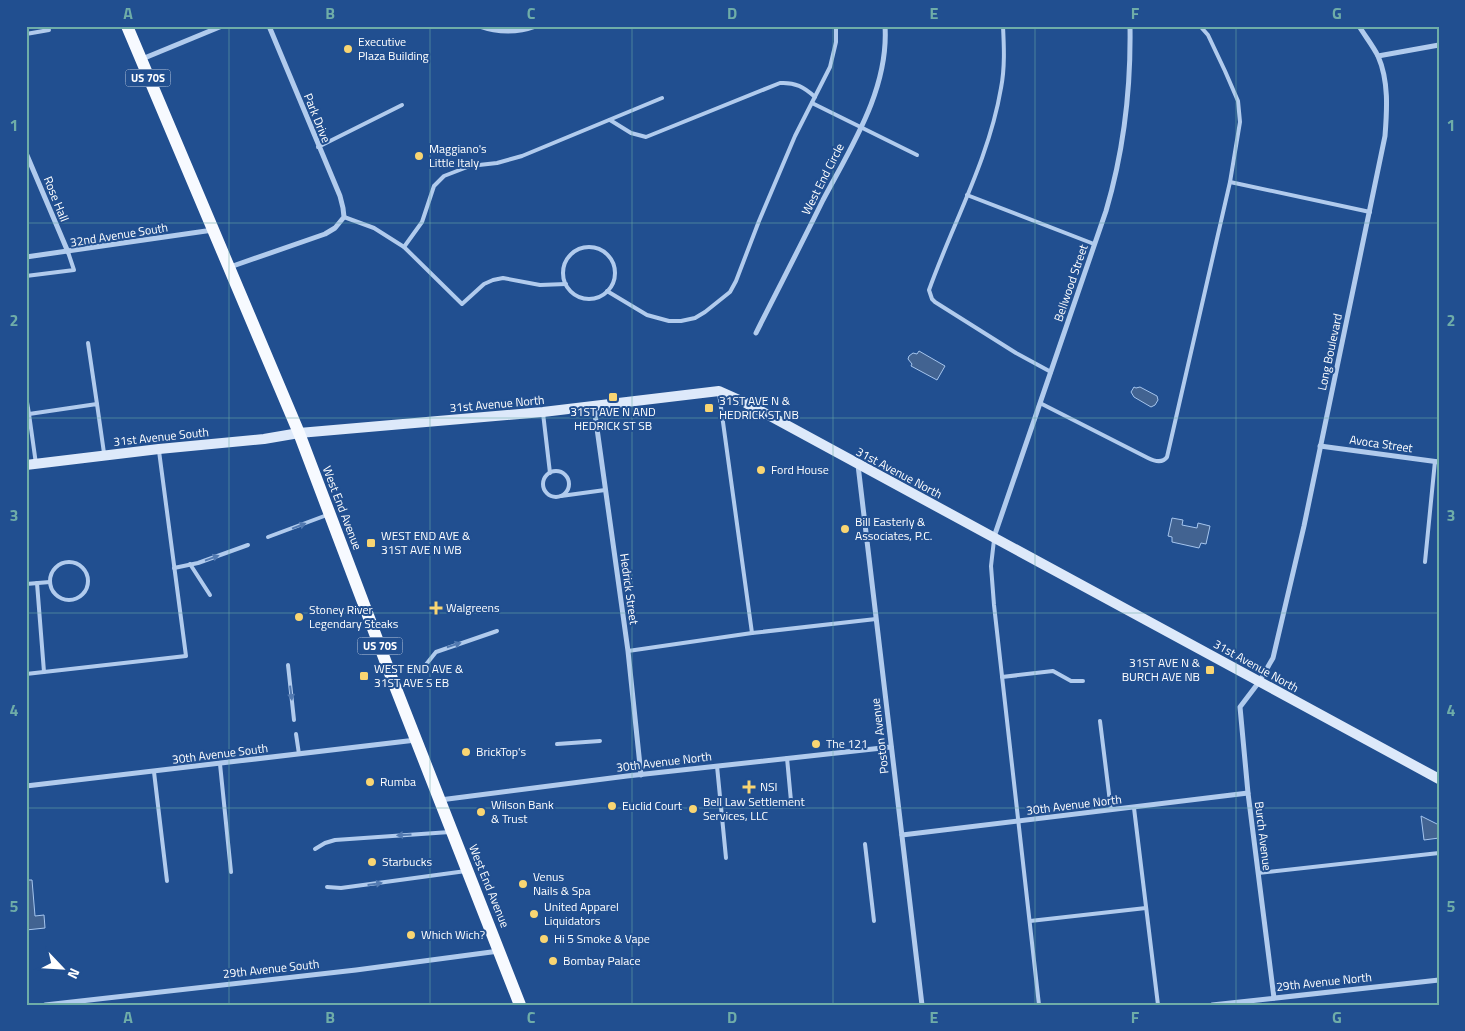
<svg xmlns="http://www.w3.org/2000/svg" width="1465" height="1031" viewBox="0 0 1465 1031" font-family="'Titillium Web',sans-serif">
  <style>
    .water { fill: #426391; stroke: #a5c5ee }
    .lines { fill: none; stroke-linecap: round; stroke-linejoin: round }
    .lane { stroke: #b1cbed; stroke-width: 4 }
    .street { stroke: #b1cbed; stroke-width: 5 }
    .secondary { stroke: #dde9fa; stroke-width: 10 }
    .primary { stroke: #f7faff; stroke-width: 12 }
    .oneway { fill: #537ab1 }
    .grid { fill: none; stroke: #6fada8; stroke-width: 1; stroke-opacity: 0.55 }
    .poi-dot { fill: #f9d572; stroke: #214f90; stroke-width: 2 }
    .labels { text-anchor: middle; stroke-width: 4; stroke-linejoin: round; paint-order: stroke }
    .shield { fill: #214f90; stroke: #bccade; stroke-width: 1 }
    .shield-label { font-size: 11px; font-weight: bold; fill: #fff }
    .poi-label { font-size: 12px; fill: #fff; stroke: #214f90; text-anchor: start }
    .street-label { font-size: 12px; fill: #fff; stroke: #214f90 }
    .neatline { fill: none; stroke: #6fada8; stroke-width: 2 }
    .grid-label { font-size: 16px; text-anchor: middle; font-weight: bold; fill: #6fada8 }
  </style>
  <rect width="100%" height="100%" fill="#214f90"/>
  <g class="water">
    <polygon points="919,351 945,366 937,380 911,366 912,364 908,359 909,356 913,353 917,354"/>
    <polygon points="1134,387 1136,388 1140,387 1157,396 1158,400 1155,405 1151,407 1134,397 1131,392"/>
    <polygon points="1172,518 1183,520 1182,525 1197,528 1198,523 1210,526 1206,544 1201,543 1199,548 1172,542 1172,537 1168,536"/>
    <polygon points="1421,816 1439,825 1439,838 1424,840"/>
    <polygon points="26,880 32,880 35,916 44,915 45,928 26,930"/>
  </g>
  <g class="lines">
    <g class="lane">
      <path d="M1003,26C1004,46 1005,68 1001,88C989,159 953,223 929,290L932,299L935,302L1016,353L1051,372"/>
      <polyline points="26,34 49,30"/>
      <polyline points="812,103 917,155"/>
      <path d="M610,120L631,133L646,137L780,83C795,82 804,87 815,97"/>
      <polyline points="318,147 402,105"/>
      <polyline points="1230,182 1370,212"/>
      <polyline points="967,195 1094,244"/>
      <polyline points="344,217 374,228 404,247 462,304 484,284 493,280 503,278 540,285 566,284"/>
      <polyline points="404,247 422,222 434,186 444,176 470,166 497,163 522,156 662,98"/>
      <circle cx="589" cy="273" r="26"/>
      <polyline points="26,276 74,270 68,252"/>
      <polyline points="607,291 647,315 669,321 681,321 695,318 705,312 730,292 736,281 759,221 795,136 830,67 836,42 836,26"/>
      <polyline points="88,343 97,404"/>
      <polyline points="719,393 752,633"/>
      <polyline points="26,396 29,414 97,404 104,453"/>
      <path d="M1040,403L1148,458C1154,461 1162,464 1167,457L1230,182L1240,122L1238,101L1225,71L1208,35L1200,26"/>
      <polyline points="543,413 550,473"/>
      <polyline points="29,414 36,464"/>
      <circle cx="556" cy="484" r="13"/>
      <polyline points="561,496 605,490"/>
      <polyline points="268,537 327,515"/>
      <polyline points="994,540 991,566 994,605 1039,1005"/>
      <circle cx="69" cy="581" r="19"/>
      <polyline points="1425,562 1435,461"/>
      <polyline points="190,564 210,595"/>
      <polyline points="174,568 198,563 248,545"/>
      <polyline points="37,583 44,672"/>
      <polyline points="26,584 50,582"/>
      <polyline points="628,651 752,633 876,619"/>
      <polyline points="288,665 294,720"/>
      <polyline points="420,672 436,652 497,631"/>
      <polyline points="26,674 186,656 159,451"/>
      <polyline points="1002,677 1053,671 1071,681 1083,681"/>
      <polyline points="1100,721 1111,810"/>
      <polyline points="296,734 299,754"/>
      <polyline points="557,744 600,741"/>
      <polyline points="787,758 791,801"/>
      <polyline points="220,764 231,872"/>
      <polyline points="717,766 726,858"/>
      <polyline points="154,772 167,881"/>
      <polyline points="1134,808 1158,1005"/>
      <polyline points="865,844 874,921"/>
      <polyline points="315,849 325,843 335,840 450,832"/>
      <polyline points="1258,873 1439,853"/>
      <polyline points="327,887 341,888 466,871"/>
      <polyline points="1030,921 1146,908"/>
    </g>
    <g class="street">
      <path d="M479,26C499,33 517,33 536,26"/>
      <polyline points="1378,56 1439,45"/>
      <polyline points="142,59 222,26"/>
      <polyline points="26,153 68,252"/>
      <polyline points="26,257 213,230"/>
      <polyline points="230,267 325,234 335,228 344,217 343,208 340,196 269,26"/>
      <path d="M756,333C778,289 801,245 823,200C851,147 889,89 885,26"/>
      <polyline points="594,407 628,651 641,775"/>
      <polyline points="1320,446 1439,462"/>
      <polyline points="858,465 922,1005"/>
      <path d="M994,537L1106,211C1124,150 1131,89 1130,26"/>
      <polyline points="26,786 416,740"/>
      <polyline points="440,800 627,776 891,747"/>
      <polyline points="902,835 1248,793"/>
      <path d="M1274,998L1248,793L1240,707L1259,682L1273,658L1304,526L1385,136C1387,110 1389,81 1378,56C1373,46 1365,36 1359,26"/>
      <polyline points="45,1005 356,970 499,951"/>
      <polyline points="1212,1005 1439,980"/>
    </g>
    <polyline class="secondary" points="26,465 159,449 264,439 299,433 543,412 719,391 746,403 1439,779"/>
    <polyline class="primary" points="127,26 299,433 391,676 520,1005"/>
  </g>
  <defs><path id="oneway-solid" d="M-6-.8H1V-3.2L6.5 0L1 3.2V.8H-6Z" transform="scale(1.25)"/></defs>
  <g class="oneway">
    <use href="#oneway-solid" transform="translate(299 526) rotate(-21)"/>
    <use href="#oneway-solid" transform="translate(212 558) rotate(-20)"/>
    <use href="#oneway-solid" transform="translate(454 645) rotate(-18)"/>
    <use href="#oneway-solid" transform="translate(291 693) rotate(83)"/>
    <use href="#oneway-solid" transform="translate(404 835) rotate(176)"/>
    <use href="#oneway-solid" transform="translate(375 884) rotate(-8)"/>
  </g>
  <path class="grid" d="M229,26V1005M430,26V1005M632,26V1005M833,26V1005M1035,26V1005M1236,26V1005M26,223H1439M26,418H1439M26,613H1439M26,808H1439"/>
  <g class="poi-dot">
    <circle cx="348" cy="49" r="5"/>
    <circle cx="419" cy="156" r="5"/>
    <rect x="608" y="392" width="10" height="10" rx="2.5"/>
    <rect x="704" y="403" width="10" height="10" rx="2.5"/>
    <circle cx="761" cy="470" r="5"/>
    <circle cx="845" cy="529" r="5"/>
    <rect x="366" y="538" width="10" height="10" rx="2.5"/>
    <path d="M433.5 600.5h5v5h5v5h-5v5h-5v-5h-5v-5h5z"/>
    <circle cx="299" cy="617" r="5"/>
    <rect x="1205" y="665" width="10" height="10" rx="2.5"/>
    <rect x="359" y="671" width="10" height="10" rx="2.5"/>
    <circle cx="816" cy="744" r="5"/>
    <circle cx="466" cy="752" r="5"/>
    <circle cx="370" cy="782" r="5"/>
    <path d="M746.5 779.5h5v5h5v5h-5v5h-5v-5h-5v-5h5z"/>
    <circle cx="612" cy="806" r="5"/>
    <circle cx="693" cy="809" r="5"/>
    <circle cx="481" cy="812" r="5"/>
    <circle cx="372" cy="862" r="5"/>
    <circle cx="523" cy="884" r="5"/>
    <circle cx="534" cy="914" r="5"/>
    <circle cx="411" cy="935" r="5"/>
    <circle cx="544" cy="939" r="5"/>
    <circle cx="553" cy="961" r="5"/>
  </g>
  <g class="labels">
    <g class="shield">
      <rect x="125.5" y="69.5" width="45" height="17" rx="4"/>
      <rect x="357.5" y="637.5" width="45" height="17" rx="4"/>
    </g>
    <g class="shield-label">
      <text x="148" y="82">US 70S</text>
      <text x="380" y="650">US 70S</text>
    </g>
    <g class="poi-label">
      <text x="358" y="46">Executive<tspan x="358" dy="14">Plaza Building</tspan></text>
      <text x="429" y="153">Maggiano's<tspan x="429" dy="14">Little Italy</tspan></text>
      <text x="719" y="405">31ST AVE N &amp;<tspan x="719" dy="14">HEDRICK ST NB</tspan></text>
      <text x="613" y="416" text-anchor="middle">31ST AVE N AND<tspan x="613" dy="14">HEDRICK ST SB</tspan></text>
      <text x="771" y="474">Ford House</text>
      <text x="855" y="526">Bill Easterly &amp;<tspan x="855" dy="14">Associates, P.C.</tspan></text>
      <text x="381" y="540">WEST END AVE &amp;<tspan x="381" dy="14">31ST AVE N WB</tspan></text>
      <text x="446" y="612">Walgreens</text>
      <text x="309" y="614">Stoney River<tspan x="309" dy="14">Legendary Steaks</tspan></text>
      <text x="1200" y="667" text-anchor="end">31ST AVE N &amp;<tspan x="1200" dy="14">BURCH AVE NB</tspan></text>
      <text x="374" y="673">WEST END AVE &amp;<tspan x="374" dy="14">31ST AVE S EB</tspan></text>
      <text x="826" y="748">The 121</text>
      <text x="476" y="756">BrickTop's</text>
      <text x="380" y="786">Rumba</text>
      <text x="760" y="791">NSI</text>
      <text x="703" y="806">Bell Law Settlement<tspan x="703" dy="14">Services, LLC</tspan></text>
      <text x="491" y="809">Wilson Bank<tspan x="491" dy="14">&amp; Trust</tspan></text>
      <text x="622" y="810">Euclid Court</text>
      <text x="382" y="866">Starbucks</text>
      <text x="533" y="881">Venus<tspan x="533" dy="14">Nails &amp; Spa</tspan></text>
      <text x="544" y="911">United Apparel<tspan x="544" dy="14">Liquidators</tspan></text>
      <text x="421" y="939">Which Wich?</text>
      <text x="554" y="943">Hi 5 Smoke &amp; Vape</text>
      <text x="563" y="965">Bombay Palace</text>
    </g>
    <g class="street-label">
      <text transform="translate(317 118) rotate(68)" y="4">Park Drive</text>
      <text transform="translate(823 179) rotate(-63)" y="4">West End Circle</text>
      <text transform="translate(56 199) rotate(68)" y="4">Rose Hall</text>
      <text transform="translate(119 235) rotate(-9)" y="4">32nd Avenue South</text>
      <text transform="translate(1071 283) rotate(-71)" y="4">Bellwood Street</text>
      <text transform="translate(1330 352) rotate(-78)" y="4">Long Boulevard</text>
      <text transform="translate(497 404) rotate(-5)" y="4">31st Avenue North</text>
      <text transform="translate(161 437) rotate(-6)" y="4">31st Avenue South</text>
      <text transform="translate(1381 444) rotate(8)" y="4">Avoca Street</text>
      <text transform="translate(899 473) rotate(28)" y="4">31st Avenue North</text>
      <text transform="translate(342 508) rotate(69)" y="4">West End Avenue</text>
      <text transform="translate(629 589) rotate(82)" y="4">Hedrick Street</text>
      <text transform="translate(1256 666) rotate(29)" y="4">31st Avenue North</text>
      <text transform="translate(880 736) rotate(-97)" y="4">Poston Avenue</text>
      <text transform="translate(220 754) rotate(-7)" y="4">30th Avenue South</text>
      <text transform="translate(664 762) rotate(-7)" y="4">30th Avenue North</text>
      <text transform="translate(1074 805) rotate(-7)" y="4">30th Avenue North</text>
      <text transform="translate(1263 836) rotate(83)" y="4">Burch Avenue</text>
      <text transform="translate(489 886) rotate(68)" y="4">West End Avenue</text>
      <text transform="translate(271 969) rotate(-6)" y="4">29th Avenue South</text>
      <text transform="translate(1324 982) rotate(-6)" y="4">29th Avenue North</text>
    </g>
  </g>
  <rect width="1465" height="1031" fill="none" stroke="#214f90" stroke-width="55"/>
  <g transform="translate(62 968) rotate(115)" stroke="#214f90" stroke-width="4" paint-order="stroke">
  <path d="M0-4L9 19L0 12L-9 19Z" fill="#ffffff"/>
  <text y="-8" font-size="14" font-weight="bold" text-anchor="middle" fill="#ffffff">N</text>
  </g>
  <rect x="28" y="28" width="1410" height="976" class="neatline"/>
  <g class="grid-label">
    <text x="128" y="19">A</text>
    <text x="330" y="19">B</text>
    <text x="531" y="19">C</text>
    <text x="732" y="19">D</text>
    <text x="934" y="19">E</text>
    <text x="1135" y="19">F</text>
    <text x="1337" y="19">G</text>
    <text x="14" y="131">1</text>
    <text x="1451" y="131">1</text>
    <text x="14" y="326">2</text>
    <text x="1451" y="326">2</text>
    <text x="14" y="521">3</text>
    <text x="1451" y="521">3</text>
    <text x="14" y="716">4</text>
    <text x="1451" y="716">4</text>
    <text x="14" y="912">5</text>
    <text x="1451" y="912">5</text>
    <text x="128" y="1023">A</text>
    <text x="330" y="1023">B</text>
    <text x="531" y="1023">C</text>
    <text x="732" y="1023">D</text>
    <text x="934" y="1023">E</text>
    <text x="1135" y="1023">F</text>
    <text x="1337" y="1023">G</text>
  </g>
</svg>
